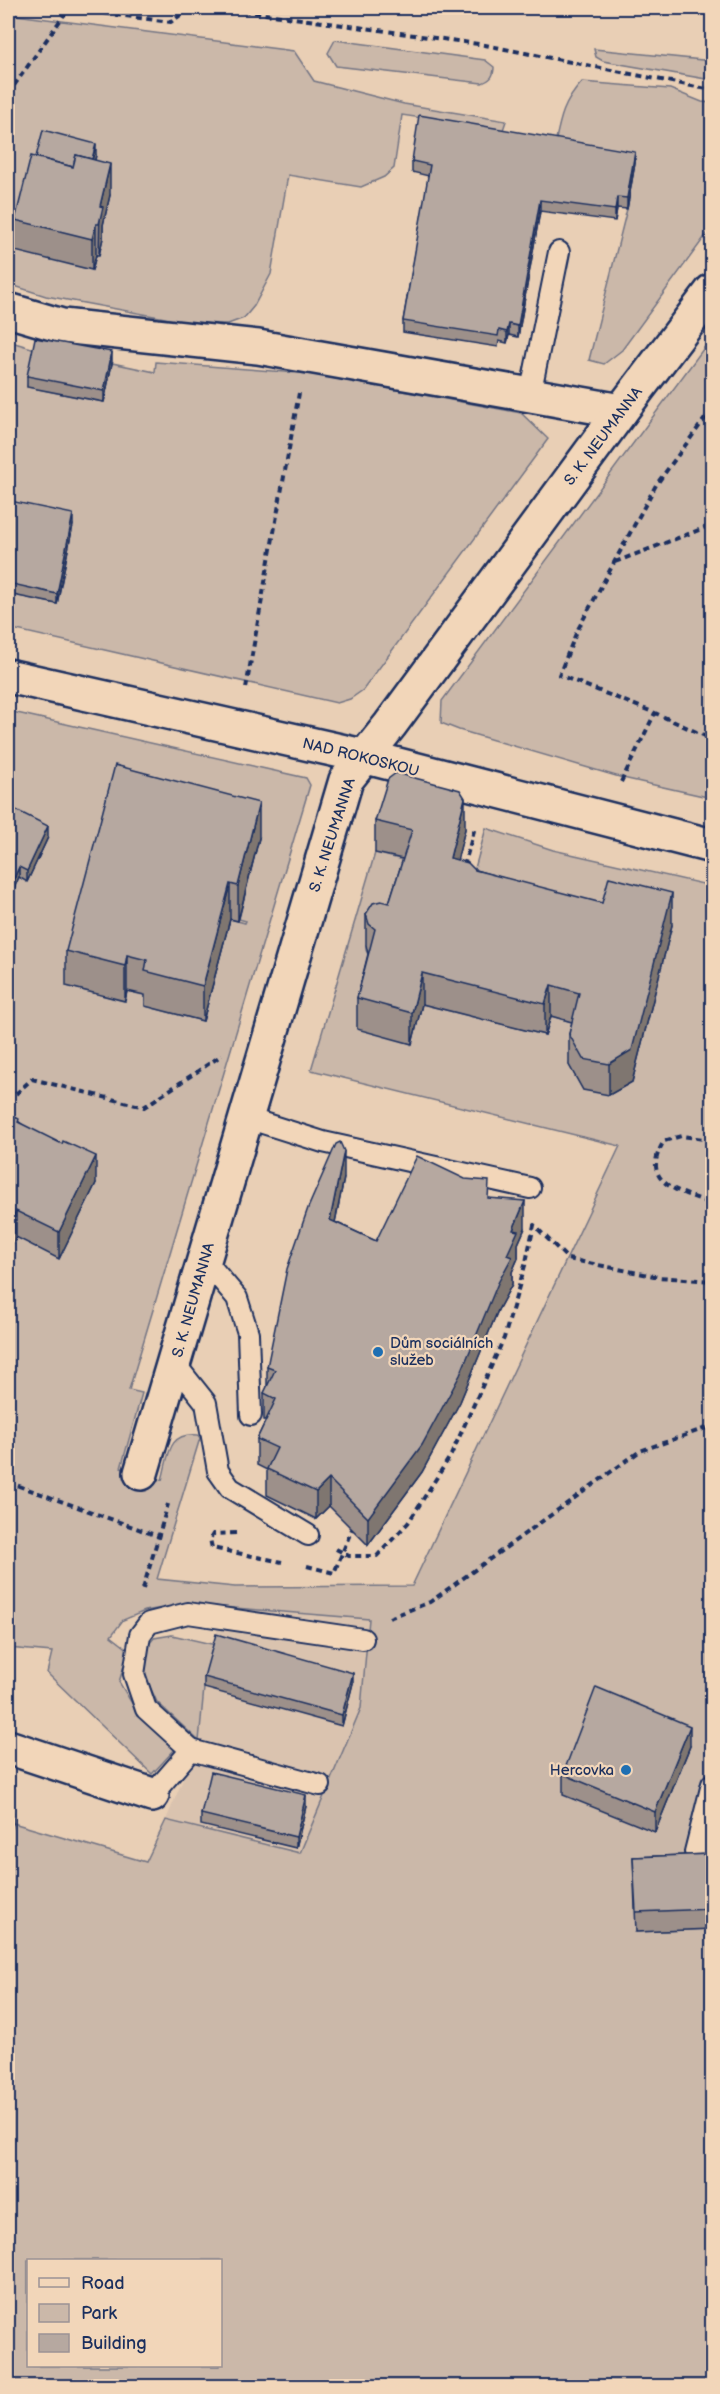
<svg xmlns="http://www.w3.org/2000/svg" width="720" height="2394" viewBox="0 0 720 2394" font-family="'Balsamiq Sans',sans-serif">
  <style>
    .built { fill: #dac3af }
    .green { fill: #cbb8a9; stroke: #737484; stroke-width: 1.5; fill-rule: evenodd }
    .lines { fill: none; stroke-linecap: round; stroke-linejoin: round }
    .service-casing { stroke: #1b2f5e; stroke-width: 24 }
    .minor-casing { stroke: #1b2f5e; stroke-width: 38 }
    .path { stroke: #1b2f5e; stroke-width: 4; stroke-dasharray: 6 4.5; stroke-linecap: butt }
    .service { stroke: #f2d6b9; stroke-width: 20 }
    .minor { stroke: #f2d6b9; stroke-width: 33 }
    .path-bridge { stroke: #1b2f5e; stroke-width: 4; stroke-dasharray: 6 4.5; stroke-linecap: butt }
    .wall { fill: #9d908a; stroke: #1b2f5e; stroke-width: 1.5 }
    .shaded-wall { fill: #7f7670; stroke: #1b2f5e; stroke-width: 1.5 }
    .building { fill: #b6a8a0; stroke: #1b2f5e; stroke-width: 1.5 }
    .poi-dot { fill: #1f6fb2; stroke: #f2d6b9; stroke-width: 2 }
    .labels { text-anchor: middle; stroke-width: 4.5; stroke-linejoin: round; paint-order: stroke }
    .street-label { font-size: 15px; fill: #1b2f5e; stroke: #f2d6b9 }
    .poi-label { font-size: 15px; fill: #1b2f5e; stroke: #f2d6b9; text-anchor: start }
  </style>
  <rect width="100%" height="100%" fill="#e9cfb5"/>
  <filter id="ink" filterUnits="userSpaceOnUse"><feTurbulence type="fractalNoise" baseFrequency=".0167" numOctaves="2"/><feDisplacementMap in="SourceGraphic" scale="12" xChannelSelector="R" yChannelSelector="G"/><feConvolveMatrix kernelMatrix="1 2 1 2 8 2 1 2 1" color-interpolation-filters="sRGB"/></filter>
  <g filter="url(#ink)">
    <polygon class="built" points="219,1606 369,1619 361,1708 300,1853 166,1820 199,1741 204,1688 216,1645"/>
    <g class="green">
      <path d="M8,14L294,51L314,81L404,104L506,121L503,130L402,115L394,168L384,177L361,187L288,175L271,274L254,306L244,318L228,324L192,323L46,296L8,284ZM31,187L96,255L92,270Z"/>
      <path d="M335,40L485,60L494,67C494,77 490,80 482,83L336,66L328,53Z"/>
      <polygon points="594,49 712,61 712,80 603,61 596,57"/>
      <path d="M582,82L670,89L702,102L712,103V227L622,350L604,364L589,360L627,209L635,163L554,149C560,120 562,104 582,82Z"/>
      <polygon points="712,337 712,798 623,778 459,730 441,723 442,701"/>
      <polygon points="8,341 35,349 27,387 103,402 112,363 155,372 156,362 310,374 521,413 548,439 363,690 350,699 337,703 8,628 8,594 57,604 8,501"/>
      <path d="M8,711L306,778L310,785L129,1390L142,1393L121,1468L162,1480C169,1456 167,1432 198,1435L200,1438L157,1579L235,1587L412,1586L620,1146L311,1070L375,853L412,862L402,897L366,945V950L411,1044L422,1004L545,1035L551,1016L579,1024L569,1065L583,1090L632,1081L468,894L486,828L553,850L712,886V1874L636,1932L712,1929V2386H8V1842L13,1823L146,1862L166,1820L300,1853L361,1708L369,1619L185,1604L145,1611L123,1620L111,1636L129,1650L119,1682L136,1710L177,1747L152,1774L47,1673L52,1652L8,1648V1245L13,1243L16,1237L8,1140V902L19,877L27,881L48,837L8,816ZM259,838L239,919L246,921L245,923L230,919L203,1021L145,1006L147,996L127,991L124,1001L66,986ZM28,2260H220V2366H28Z"/>
      <polygon points="172,1635 216,1645 204,1688 199,1741 157,1702 145,1676 145,1649 154,1638"/>
    </g>
    <g class="lines">
      <g class="service-casing">
        <g id="service">
          <polyline points="530,395 559,252"/>
          <polyline points="247,1118 323,1142 530,1188"/>
          <polyline points="205,1260 237,1298 248,1333 251,1415"/>
          <polyline points="175,1364 206,1403 218,1471 230,1488 308,1535"/>
          <polyline points="191,1750 146,1709 134,1674 140,1635 149,1623 188,1613 363,1639"/>
          <polyline points="152,1795 191,1750 320,1785"/>
          <polyline points="695,1852 712,1784"/>
        </g>
      </g>
      <g class="minor-casing">
        <g id="minor">
          <polyline points="8,310 62,326 258,347 621,411"/>
          <polyline points="8,676 363,756 712,846"/>
          <polyline points="141,1473 346,780 390,725 621,411 712,291"/>
          <polyline points="8,1747 152,1795"/>
        </g>
      </g>
      <g class="path">
        <polyline points="63,8 171,22 190,8"/>
        <polyline points="223,8 485,45 712,90"/>
        <polyline points="8,94 69,8"/>
        <polyline points="706,251 712,242"/>
        <polyline points="712,409 656,485 577,631 559,675 655,713 712,739"/>
        <polyline points="615,562 712,525"/>
        <polyline points="246,688 299,393"/>
        <polyline points="621,782 655,713"/>
        <polyline points="464,866 475,827"/>
        <polyline points="712,1044 712,1053"/>
        <polyline points="8,1101 32,1079 144,1107 222,1055"/>
        <path d="M712,1140L681,1136L664,1141C638,1184 680,1191 712,1204"/>
        <polyline points="8,1482 158,1536"/>
        <polyline points="236,1533 213,1534 210,1539 212,1548 282,1562"/>
        <polyline points="336,1549 349,1556 377,1556 408,1523 451,1455 504,1338 526,1262 534,1225 568,1259 659,1277 712,1281"/>
        <polyline points="143,1589 168,1504"/>
        <polyline points="389,1618 430,1602 640,1451 712,1426"/>
      </g>
      <use href="#service" class="service"/>
      <use href="#minor" class="minor"/>
      <polyline class="path-bridge" points="307,1566 334,1573 352,1529"/>
    </g>
    <g class="wall">
      <polygon points="96,155 95,160 110,195 103,225 103,238 99,255 96,255 92,270 15,251 15,220 36,157"/>
      <polygon points="412,161 635,163 627,209 617,208 615,221 540,211 518,337 509,335 507,343 499,341 498,347 403,332 403,321 429,176 412,172"/>
      <polygon points="112,363 104,402 27,387 27,376"/>
      <polygon points="8,490 12,501 73,525 57,604 8,594"/>
      <polygon points="8,806 48,837 27,882 19,877"/>
      <polygon points="375,821 465,829 457,860 475,870 672,925 632,1082 609,1095 583,1090 569,1065 569,1034 572,1022 551,1016 545,1035 422,1004 412,1044 357,1029 357,998 368,954 366,945 366,914 389,903 403,859 375,853"/>
      <polygon points="259,838 238,921 230,919 203,1021 145,1006 145,995 127,991 125,1001 66,986 66,951"/>
      <polygon points="8,1113 96,1183 59,1259 16,1237 13,1243 8,1245"/>
      <polygon points="344,1178 335,1222 376,1241 489,1198 525,1228 518,1244 518,1258 512,1272 512,1284 498,1310 460,1402 422,1472 368,1545 329,1506 316,1519 267,1495 267,1470 257,1465 257,1439 266,1420 264,1420 264,1393 267,1388 267,1367"/>
      <polygon points="204,1677 353,1683 342,1726 204,1688"/>
      <polygon points="690,1746 655,1832 563,1795 563,1774"/>
      <polygon points="306,1806 296,1848 201,1825 201,1814"/>
      <polygon points="712,1854 712,1929 636,1932 633,1857"/>
    </g>
    <g class="shaded-wall">
      <polygon points="96,144 96,155 88,189 88,178"/>
      <polygon points="635,152 635,163 627,209 627,198"/>
      <polygon points="110,164 110,195 103,225 103,238 99,255 100,206"/>
      <polygon points="617,197 617,208 615,221 615,210"/>
      <polygon points="540,200 540,211 518,337 518,326"/>
      <polygon points="96,224 96,255 92,270 92,239"/>
      <polygon points="509,324 509,335 507,343 507,332"/>
      <polygon points="112,352 112,363 104,402 104,391"/>
      <polygon points="73,514 73,525 57,604 57,594"/>
      <polygon points="465,798 465,829 450,889 450,858"/>
      <polygon points="259,803 259,838 238,921 238,886"/>
      <polygon points="48,826 48,837 27,882 27,871"/>
      <polygon points="19,867 19,877 8,902 8,891"/>
      <polygon points="230,884 230,919 203,1021 203,986"/>
      <polygon points="672,893 672,925 632,1082 609,1095 609,1064"/>
      <polygon points="127,955 127,991 125,1001 125,966"/>
      <polygon points="422,973 422,1004 412,1044 412,1013"/>
      <polygon points="551,985 551,1016 545,1035 545,1004"/>
      <polygon points="344,1151 344,1178 330,1247 330,1220"/>
      <polygon points="96,1156 96,1183 59,1259 59,1232"/>
      <polygon points="525,1201 525,1228 518,1244 518,1258 512,1272 512,1284 498,1310 460,1402 422,1472 368,1545 368,1518 507,1255 513,1230"/>
      <polygon points="16,1211 16,1237 13,1243 8,1245 8,1219"/>
      <polygon points="329,1479 329,1506 316,1519 316,1492"/>
      <polygon points="353,1673 353,1683 342,1726 342,1715"/>
      <polygon points="690,1726 690,1746 655,1832 655,1812"/>
      <polygon points="306,1795 306,1806 296,1848 296,1837"/>
      <polygon points="13,1812 13,1823 8,1842 8,1831"/>
    </g>
    <g class="building">
      <polygon points="419,115 635,152 627,198 617,197 615,210 540,200 518,326 509,324 507,332 499,330 498,336 403,321 430,165 412,161"/>
      <polygon points="43,130 96,144 92,159 76,155 73,167 36,157"/>
      <polygon points="76,155 110,164 100,206 103,207 99,224 96,224 92,239 15,220 31,156 73,167"/>
      <polygon points="35,338 112,352 104,391 27,376"/>
      <polygon points="8,490 12,491 10,501 73,514 57,594 8,583"/>
      <polygon points="115,765 259,803 238,886 230,884 203,986 145,971 147,960 127,955 125,966 66,951"/>
      <polygon points="396,773 460,790 465,798 450,858 468,863 475,870 602,903 609,877 672,893 632,1050 609,1064 583,1059 569,1034 579,993 551,985 545,1004 422,973 412,1013 357,998 375,929 369,924 366,914 373,903 381,901 389,903 412,830 375,821 388,779"/>
      <polygon points="8,806 48,826 27,871 19,867 8,891"/>
      <polygon points="8,1113 19,1119 18,1122 62,1144 63,1141 96,1156 59,1232 16,1211 13,1217 8,1219"/>
      <polygon points="340,1142 344,1151 330,1220 376,1241 417,1156 465,1179 489,1181 488,1198 525,1201 513,1230 518,1231 507,1255 512,1257 498,1283 460,1375 422,1445 368,1518 329,1479 316,1492 267,1469 277,1448 257,1439 276,1399 264,1393 275,1370 267,1367 287,1269 308,1208 336,1144"/>
      <polygon points="216,1634 353,1673 342,1715 204,1677"/>
      <polygon points="596,1687 690,1726 655,1812 563,1774"/>
      <polygon points="211,1772 306,1795 296,1837 201,1814"/>
      <polygon points="8,1810 13,1812 8,1831"/>
      <polygon points="712,1854 712,1909 636,1912 633,1857"/>
    </g>
  </g>
  <g class="poi-dot">
    <circle cx="378" cy="1352" r="6"/>
    <circle cx="626" cy="1770" r="6"/>
  </g>
  <g class="labels">
    <g class="street-label">
      <text transform="translate(603 436) rotate(-53)" y="5">S. K. NEUMANNA</text>
      <text transform="translate(361 757) rotate(14)" y="5">NAD ROKOSKOU</text>
      <text transform="translate(332 835) rotate(-72)" y="5">S. K. NEUMANNA</text>
      <text transform="translate(193 1300) rotate(-74)" y="5">S. K. NEUMANNA</text>
    </g>
    <g class="poi-label">
      <text x="390" y="1348">Dům sociálních<tspan x="390" dy="17">služeb</tspan></text>
      <text x="614" y="1775" text-anchor="end">Hercovka</text>
    </g>
  </g>
  <rect width="720" height="2394" fill="none" stroke="#f2d6b9" stroke-width="30"/>
  <rect x="15" y="15" width="690" height="2364" fill="none" stroke="#1b2f5e" stroke-width="2" filter="url(#ink)"/>
  <rect x="27" y="2259" width="195" height="108" fill="#f2d6b9" stroke="#9c9395" stroke-width="1.5"/>
  <rect x="39" y="2278" width="30" height="9" fill="#f2d6b9" stroke="#9c9395" stroke-width="1.5"/>
  <text x="81" y="2289" font-size="18" fill="#1b2f5e">Road</text>
  <rect x="39" y="2304" width="30" height="18" fill="#cbb8a9" stroke="#9c9395" stroke-width="1.5"/>
  <text x="81" y="2319" font-size="18" fill="#1b2f5e">Park</text>
  <rect x="39" y="2334" width="30" height="18" fill="#b6a8a0" stroke="#9c9395" stroke-width="1.5"/>
  <text x="81" y="2349" font-size="18" fill="#1b2f5e">Building</text>
</svg>
